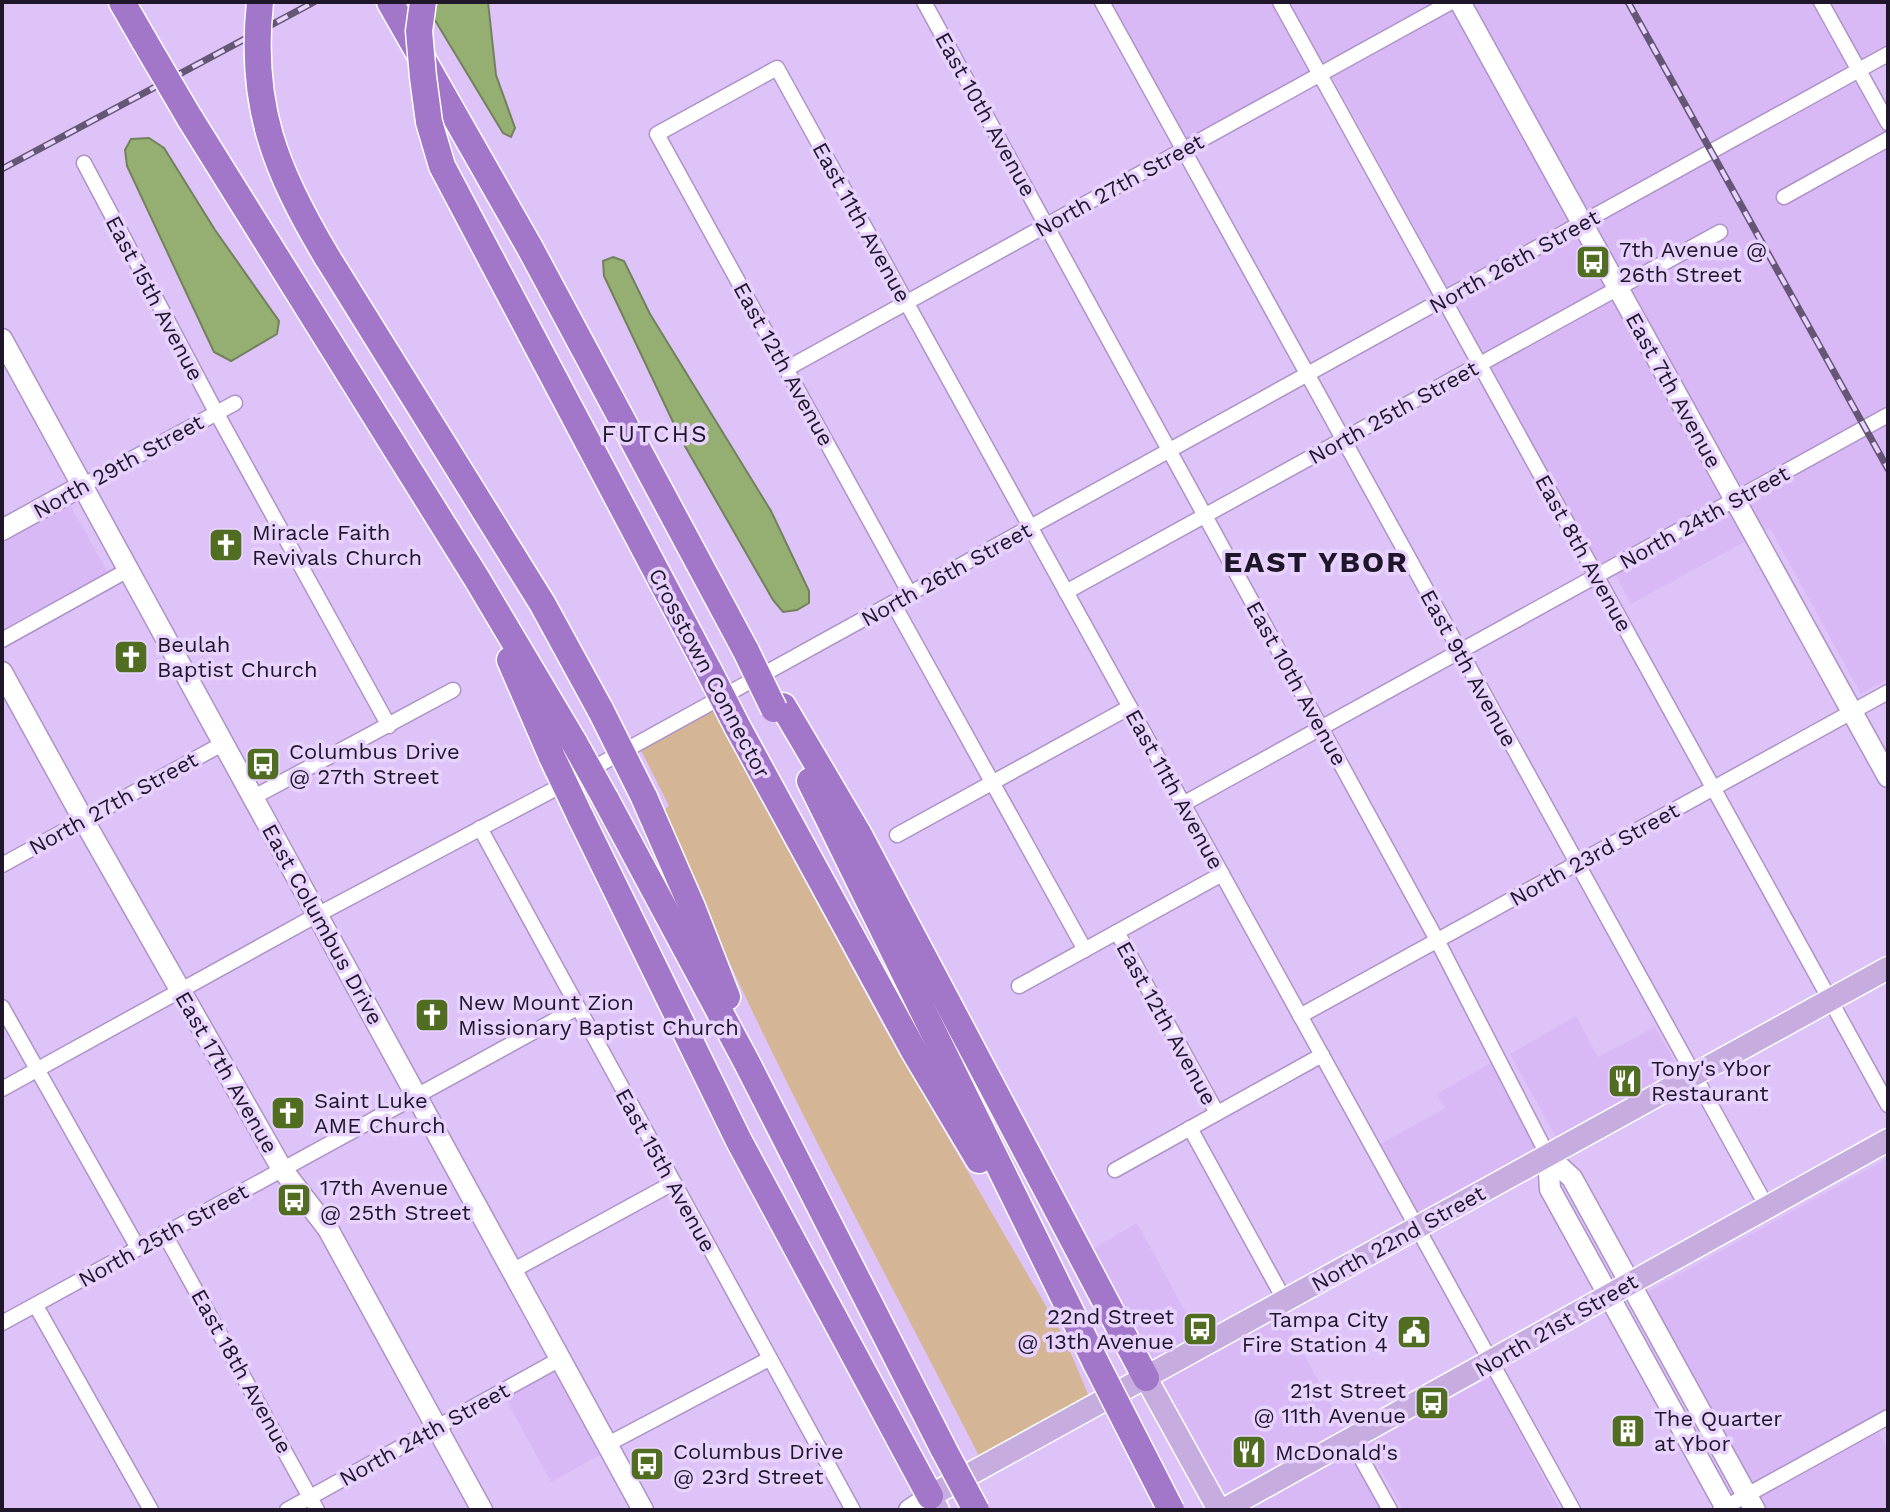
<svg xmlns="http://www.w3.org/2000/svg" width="1890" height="1512" viewBox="0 0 1890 1512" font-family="'Work Sans',sans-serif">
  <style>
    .built { fill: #d8b9f6 }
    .green { fill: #d4b596 }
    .water { fill: #95af72; stroke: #72815c; stroke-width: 2 }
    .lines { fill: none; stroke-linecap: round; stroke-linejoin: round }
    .street-casing { stroke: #ad93c7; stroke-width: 17 }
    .secondary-casing { stroke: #ad93c7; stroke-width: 23 }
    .primary-casing { stroke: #fff; stroke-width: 25 }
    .highway-casing { stroke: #fff; stroke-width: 29 }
    .street { stroke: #fff; stroke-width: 14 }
    .secondary { stroke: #fff; stroke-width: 20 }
    .primary { stroke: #c7addf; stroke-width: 22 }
    .highway { stroke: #a277c9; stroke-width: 26 }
    .rail-casing { stroke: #665676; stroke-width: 7 }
    .rail { stroke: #e8d3ff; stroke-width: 4; stroke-dasharray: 12; stroke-linecap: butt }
    .highway-bridge-casing { stroke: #fff; stroke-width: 29; stroke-linecap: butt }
    .highway-bridge { stroke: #a277c9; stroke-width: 26 }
    .labels { text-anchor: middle; stroke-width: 7; stroke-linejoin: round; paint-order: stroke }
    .street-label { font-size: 22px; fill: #201629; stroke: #e8d3ff }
    .poi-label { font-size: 22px; fill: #201629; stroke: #e8d3ff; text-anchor: start }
    .neighbourhood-label { font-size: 24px; letter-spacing: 2px; fill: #201629; stroke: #e8d3ff }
    .district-label { font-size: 30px; font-weight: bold; letter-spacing: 2px; fill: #201629; stroke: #e8d3ff }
  </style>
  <rect width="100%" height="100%" fill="#dec3f9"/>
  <g class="built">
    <polygon points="1110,2 1888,2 1888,58 1859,74 1888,127 1888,679 1861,694 1770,528 1631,604 1609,563 1600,568 1326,65 1186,140"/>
    <polygon points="65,496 110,576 2,638 2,532"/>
    <polygon points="1576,1016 1598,1057 1655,1027 1676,1064 1672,1075 1556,1137 1510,1054"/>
    <polygon points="1492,1062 1537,1143 1528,1157 1419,1216 1380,1144 1445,1108 1437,1094"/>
    <polygon points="1888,1158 1888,1409 1871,1418 1888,1450 1888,1510 1765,1510 1646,1293"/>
    <polygon points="1137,1223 1207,1351 1280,1310 1388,1510 1220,1510 1084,1254"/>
    <polygon points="553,1368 600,1455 551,1482 504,1396"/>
    <polygon points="1491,1377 1560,1510 1403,1510 1365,1442"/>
  </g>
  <path class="green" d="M713,711L882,1024L1064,1337L1090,1399L980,1458C872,1245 752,1032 664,810L669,806L641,750Z"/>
  <g class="water">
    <polygon points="424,2 488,2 496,75 515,128 511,137 503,133"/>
    <polygon points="149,138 164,148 215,230 279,321 277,334 231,361 214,352 127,166 125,150 131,139"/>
    <polygon points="613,257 624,261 650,314 771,511 809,591 809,603 797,610 783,612 773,600 682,441 604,276 603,261"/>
  </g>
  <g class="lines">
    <g class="street-casing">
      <g id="street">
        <polyline points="924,2 1437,940 1548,1156"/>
        <polyline points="1102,2 1767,1207"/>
        <polyline points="1280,2 1888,1105"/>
        <polyline points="1821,2 1888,123"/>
        <polyline points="84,163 216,412 389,726"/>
        <polyline points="1784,197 1888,139"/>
        <polyline points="786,369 1451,2"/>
        <polyline points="82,486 235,403"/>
        <polyline points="1066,592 1720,232"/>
        <polyline points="910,594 657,134 777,68 1573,1510"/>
        <polyline points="893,603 1085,950"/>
        <polyline points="2,640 128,570"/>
        <polyline points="586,772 1888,54"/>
        <polyline points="254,797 453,690"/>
        <polyline points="1183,804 1888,415"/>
        <polyline points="480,828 853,1510"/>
        <polyline points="897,835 1130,707"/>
        <polyline points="2,865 224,743"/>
        <polyline points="1117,932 1217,1113"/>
        <polyline points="1019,986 1222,874"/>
        <polyline points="2,1007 138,1248"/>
        <polyline points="1300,1016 1888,692"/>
        <polyline points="2,1089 317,915 568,782"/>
        <polyline points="1190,1128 1285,1301"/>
        <polyline points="1115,1170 1322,1055"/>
        <polyline points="164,1233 317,1510"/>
        <polyline points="512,1271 673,1183"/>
        <polyline points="36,1306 151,1510"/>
        <polyline points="2,1323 577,1008"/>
        <polyline points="1351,1440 1390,1510"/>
        <polyline points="608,1444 769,1359"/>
        <polyline points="287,1510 560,1359"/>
        <polyline points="1720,1510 1888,1417"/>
      </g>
    </g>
    <g class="secondary-casing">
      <g id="secondary">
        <polyline points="1460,2 1888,777"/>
        <polyline points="2,339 643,1510"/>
        <polyline points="2,530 82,486"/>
        <polyline points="2,672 83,819 282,1169 328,1229 482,1510"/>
        <polyline points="1548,1156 1572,1178 1755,1510"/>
        <polyline points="1548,1156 1550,1189 1727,1510"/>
        <polyline points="909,1510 930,1496"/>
      </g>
    </g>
    <g class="primary-casing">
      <g id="primary">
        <polyline points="1146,1378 1219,1510"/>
        <polyline points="938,1510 930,1496 1888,968"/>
        <polyline points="1223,1510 1888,1140"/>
      </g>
    </g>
    <g class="highway-casing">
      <g id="highway">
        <polyline points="122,2 145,42"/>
        <polyline points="390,2 530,248 746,651"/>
        <polyline points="189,117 477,579 575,744"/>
        <polyline points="327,257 542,603 601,711"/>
        <polyline points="545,361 709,671"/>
        <polyline points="510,660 552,757"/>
        <polyline points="783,706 858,833 1146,1378"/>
        <polyline points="737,726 914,1051 979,1160"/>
        <polyline points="810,781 1096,1363"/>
        <polyline points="644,797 692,907 727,997"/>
        <polyline points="605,798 746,1061 944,1450"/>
        <polyline points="580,816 739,1141 930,1496"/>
      </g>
    </g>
    <use href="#street" class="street"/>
    <use href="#secondary" class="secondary"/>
    <use href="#primary" class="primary"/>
    <use href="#highway" class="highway"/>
    <g class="rail-casing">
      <g id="rail">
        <polyline points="1628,2 1888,469"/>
        <polyline points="2,169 314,2"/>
      </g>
    </g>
    <use href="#rail" class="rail"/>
    <g class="highway-bridge-casing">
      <g id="highway-bridge">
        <path d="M260,2C249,105 275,170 327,257"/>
        <polyline points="423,2 419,31 423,77 429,122 442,166 545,361"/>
        <polyline points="145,42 189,117"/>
        <polyline points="746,651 774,709"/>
        <polyline points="709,671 737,726"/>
        <polyline points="601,711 644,797"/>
        <polyline points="575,744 605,798"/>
        <polyline points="552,757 580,816"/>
        <polyline points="1096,1363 1171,1510"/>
        <polyline points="944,1450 976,1510"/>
      </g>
    </g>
    <use href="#highway-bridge" class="highway-bridge"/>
  </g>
  <defs>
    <g id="bus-square" transform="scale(1.8)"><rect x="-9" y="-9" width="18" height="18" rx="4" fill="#516d21" stroke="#e8d3ff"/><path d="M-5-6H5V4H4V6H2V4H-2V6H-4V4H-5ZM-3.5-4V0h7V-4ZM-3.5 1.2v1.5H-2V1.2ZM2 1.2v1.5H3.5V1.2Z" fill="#fff"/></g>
    <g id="church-square" transform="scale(1.8)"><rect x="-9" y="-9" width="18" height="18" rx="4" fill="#516d21" stroke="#e8d3ff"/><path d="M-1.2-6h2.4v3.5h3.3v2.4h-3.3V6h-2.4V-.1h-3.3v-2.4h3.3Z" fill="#fff"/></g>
    <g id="restaurant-square" transform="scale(1.8)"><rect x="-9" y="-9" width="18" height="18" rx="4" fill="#516d21" stroke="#e8d3ff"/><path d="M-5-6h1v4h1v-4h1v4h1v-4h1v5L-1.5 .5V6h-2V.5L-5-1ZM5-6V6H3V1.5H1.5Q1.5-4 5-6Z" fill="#fff"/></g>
    <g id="civic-square" transform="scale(1.8)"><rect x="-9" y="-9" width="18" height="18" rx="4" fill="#516d21" stroke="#e8d3ff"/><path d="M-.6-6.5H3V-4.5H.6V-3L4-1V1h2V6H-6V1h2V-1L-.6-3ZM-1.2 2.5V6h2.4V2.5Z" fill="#fff"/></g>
    <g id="building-square" transform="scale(1.8)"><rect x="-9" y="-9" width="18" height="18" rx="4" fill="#516d21" stroke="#e8d3ff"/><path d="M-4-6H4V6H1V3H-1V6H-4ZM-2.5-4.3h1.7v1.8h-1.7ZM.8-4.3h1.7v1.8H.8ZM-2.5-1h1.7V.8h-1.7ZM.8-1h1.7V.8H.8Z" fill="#fff"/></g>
  </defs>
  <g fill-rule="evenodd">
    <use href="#bus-square" x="1593" y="262"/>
    <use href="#church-square" x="226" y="545"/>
    <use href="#church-square" x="131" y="657"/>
    <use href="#bus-square" x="263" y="764"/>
    <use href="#church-square" x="432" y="1015"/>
    <use href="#restaurant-square" x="1625" y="1081"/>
    <use href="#church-square" x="288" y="1113"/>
    <use href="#bus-square" x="294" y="1200"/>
    <use href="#bus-square" x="1200" y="1329"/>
    <use href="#civic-square" x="1414" y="1332"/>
    <use href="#bus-square" x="1432" y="1403"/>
    <use href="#building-square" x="1628" y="1431"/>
    <use href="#restaurant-square" x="1249" y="1452"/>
    <use href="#bus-square" x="647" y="1464"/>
  </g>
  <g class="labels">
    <g class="street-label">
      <text transform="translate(986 114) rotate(61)" y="8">East 10th Avenue</text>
      <text transform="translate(1119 185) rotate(-29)" y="8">North 27th Street</text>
      <text transform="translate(862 222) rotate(61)" y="8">East 11th Avenue</text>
      <text transform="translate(1514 261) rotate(-29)" y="8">North 26th Street</text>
      <text transform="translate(155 298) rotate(62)" y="8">East 15th Avenue</text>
      <text transform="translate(784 364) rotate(61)" y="8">East 12th Avenue</text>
      <text transform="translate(1674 390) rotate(61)" y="8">East 7th Avenue</text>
      <text transform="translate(1393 412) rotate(-29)" y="8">North 25th Street</text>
      <text transform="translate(118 466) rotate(-29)" y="8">North 29th Street</text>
      <text transform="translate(1704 517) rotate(-29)" y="8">North 24th Street</text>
      <text transform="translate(1584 553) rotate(61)" y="8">East 8th Avenue</text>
      <text transform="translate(946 574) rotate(-29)" y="8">North 26th Street</text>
      <text transform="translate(1469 668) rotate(61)" y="8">East 9th Avenue</text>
      <text transform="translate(710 673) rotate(62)" y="8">Crosstown Connector</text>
      <text transform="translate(1297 683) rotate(61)" y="8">East 10th Avenue</text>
      <text transform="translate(1175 789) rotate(61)" y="8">East 11th Avenue</text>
      <text transform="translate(113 803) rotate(-29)" y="8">North 27th Street</text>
      <text transform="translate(1594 854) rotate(-29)" y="8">North 23rd Street</text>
      <text transform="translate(323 924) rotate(61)" y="8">East Columbus Drive</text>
      <text transform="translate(1167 1023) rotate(61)" y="8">East 12th Avenue</text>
      <text transform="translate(227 1072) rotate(60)" y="8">East 17th Avenue</text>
      <text transform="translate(666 1170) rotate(61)" y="8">East 15th Avenue</text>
      <text transform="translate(163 1235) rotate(-29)" y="8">North 25th Street</text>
      <text transform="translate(1398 1238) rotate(-29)" y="8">North 22nd Street</text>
      <text transform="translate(1556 1325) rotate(-30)" y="8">North 21st Street</text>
      <text transform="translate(242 1371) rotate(61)" y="8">East 18th Avenue</text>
      <text transform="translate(424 1434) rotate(-29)" y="8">North 24th Street</text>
    </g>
    <g class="poi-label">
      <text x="1619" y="257">7th Avenue @<tspan x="1619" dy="25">26th Street</tspan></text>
      <text x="252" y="540">Miracle Faith<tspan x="252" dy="25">Revivals Church</tspan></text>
      <text x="157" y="652">Beulah<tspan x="157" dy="25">Baptist Church</tspan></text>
      <text x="289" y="759">Columbus Drive<tspan x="289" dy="25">@ 27th Street</tspan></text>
      <text x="458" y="1010">New Mount Zion<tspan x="458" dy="25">Missionary Baptist Church</tspan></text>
      <text x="1651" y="1076">Tony's Ybor<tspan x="1651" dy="25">Restaurant</tspan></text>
      <text x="314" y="1108">Saint Luke<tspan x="314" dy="25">AME Church</tspan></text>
      <text x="320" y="1195">17th Avenue<tspan x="320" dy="25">@ 25th Street</tspan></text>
      <text x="1174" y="1324" text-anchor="end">22nd Street<tspan x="1174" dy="25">@ 13th Avenue</tspan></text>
      <text x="1388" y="1327" text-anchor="end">Tampa City<tspan x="1388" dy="25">Fire Station 4</tspan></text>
      <text x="1406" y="1398" text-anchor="end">21st Street<tspan x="1406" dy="25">@ 11th Avenue</tspan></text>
      <text x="1654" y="1426">The Quarter<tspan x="1654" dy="25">at Ybor</tspan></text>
      <text x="673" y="1459">Columbus Drive<tspan x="673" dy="25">@ 23rd Street</tspan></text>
      <text x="1275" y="1460">McDonald's</text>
    </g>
    <g class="neighbourhood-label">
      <text x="655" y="442">FUTCHS</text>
    </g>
    <g class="district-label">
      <text x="1316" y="572">EAST YBOR</text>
    </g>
  </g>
  <rect width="1890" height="1512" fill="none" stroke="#201629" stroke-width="8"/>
</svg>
